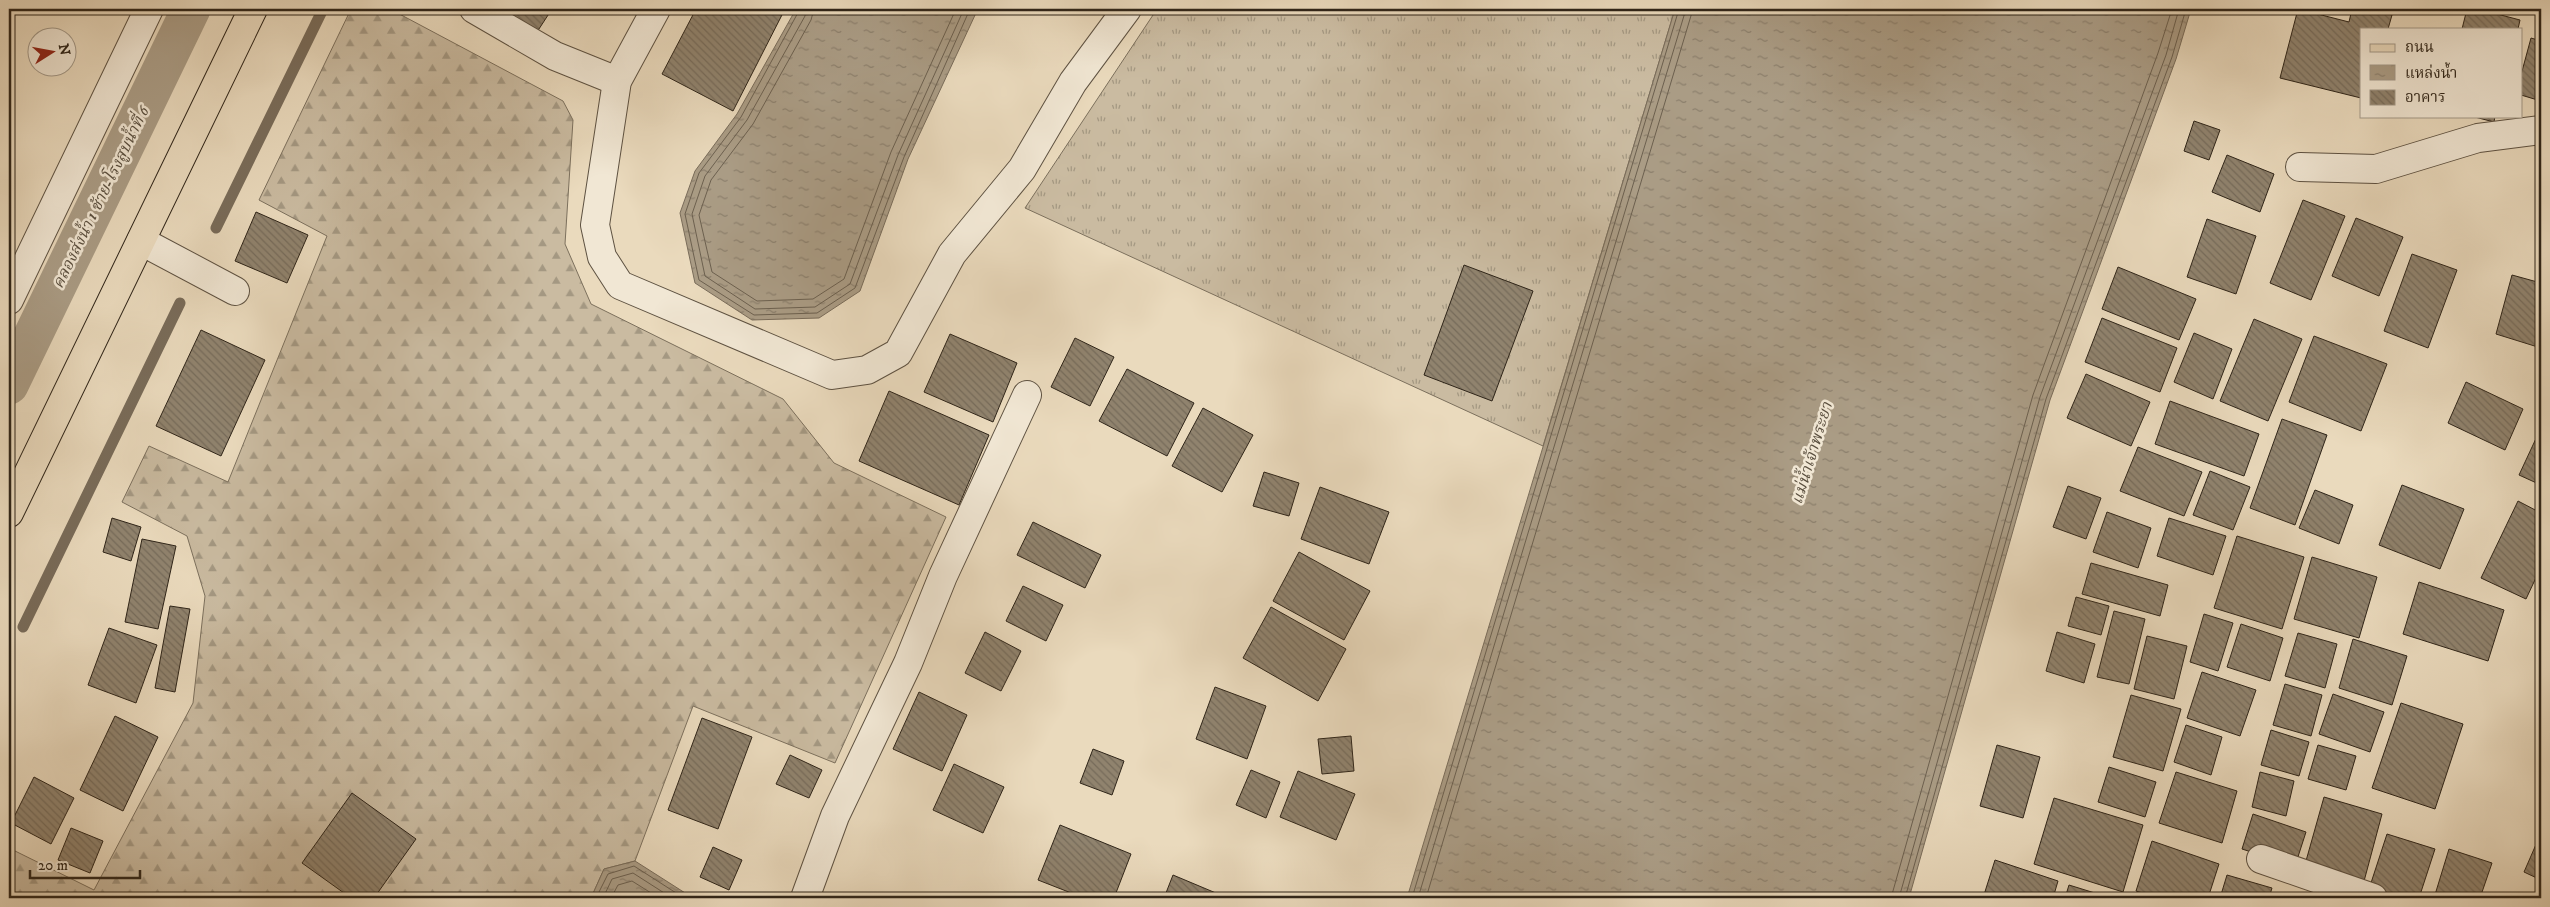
<svg xmlns="http://www.w3.org/2000/svg" width="2550" height="907" viewBox="0 0 2550 907" font-family="'IM FELL DW Pica','Noto Serif Thai',serif">
  <style>
    .grass { fill: url(#grass-tufts); stroke: #7c705d }
    .forest { fill: url(#forest-firs); stroke: #7c705d }
    .water { fill: url(#water-ripples); stroke: #796c5a }
    .lines { fill: none; stroke-linecap: round; stroke-linejoin: round }
    .shore { stroke: #6c604f; stroke-width: 1 }
    .stream { stroke: #796c5a; stroke-width: 11 }
    .canal { stroke: #aa9c85; stroke-width: 39 }
    .building { fill: url(#building-back-hatch); stroke: #2f2519 }
    .minor-casing { stroke: #5e5242; stroke-width: 30 }
    .major-casing { stroke: #2f2519; stroke-width: 30 }
    .minor { stroke: #f1e7d4; stroke-width: 28 }
    .major { stroke: #eadabd; stroke-width: 28 }
    .labels { text-anchor: middle; stroke-width: 5; stroke-linejoin: round; paint-order: stroke }
    .water-label { font-size: 16px; font-style: italic; fill: #5a4f3f; stroke: #f1e7d4 }
  </style>
  <defs>
    <pattern id="grass-tufts" width="24" height="20" patternUnits="userSpaceOnUse" patternTransform="scale(1.25)"><rect width="24" height="20" fill="#cabba1"/><path d="M3 7l-1-3M5 7V3M7 7l1-3M15 17l-1-3M17 17v-4M19 17l1-3" fill="none" stroke="#a49882"/></pattern>
    <pattern id="forest-firs" width="22" height="20" patternUnits="userSpaceOnUse" patternTransform="scale(1.25)"><rect width="22" height="20" fill="#cabba1"/><path d="M5 1l3.5 6h-7zM16 11l3.5 6h-7z" fill="#a49882"/></pattern>
    <pattern id="water-ripples" width="26" height="14" patternUnits="userSpaceOnUse" patternTransform="scale(1.25)"><rect width="26" height="14" fill="#aa9c85"/><path d="M2 4q2-2 4 0t4 0M15 11q2-2 4 0t4 0" fill="none" stroke="#8b7f6c"/></pattern>
    <pattern id="building-back-hatch" width="6" height="6" patternUnits="userSpaceOnUse" patternTransform="scale(1.25)"><rect width="6" height="6" fill="#90836e"/><path d="M-1 5l2 2M0 0l6 6M5-1l2 2" fill="none" stroke="#766b5a"/></pattern>
  </defs>
  <rect width="100%" height="100%" fill="#eadabd"/>
  <filter id="stains"><feTurbulence type="fractalNoise" baseFrequency=".004" numOctaves="4"/><feColorMatrix values="0 0 0 0 .2 0 0 0 0 .09 0 0 0 0 .02 0 0 0 .5 -.17"/></filter>
  <radialGradient id="worn" r=".72"><stop offset=".6" stop-color="#630" stop-opacity="0"/><stop offset="1" stop-color="#630" stop-opacity=".3"/></radialGradient>
  <polygon class="grass" points="1157,9 1675,9 1543,446 1025,208"/>
  <polygon class="forest" points="351,9 390,9 563,101 573,120 565,244 591,304 783,399 834,463 946,517 835,763 693,706 635,861 604,869 591,898 9,898 9,848 94,890 193,703 205,596 187,536 122,502 149,446 228,482 327,236 259,200"/>
  <g class="water">
    <polygon points="796,9 975,9 976,13 908,159 860,291 819,318 752,320 695,283 680,213 695,171 737,114"/>
    <polygon points="1675,9 2191,9 2176,59 2050,400 1909,898 1407,898"/>
    <polygon points="635,861 693,898 591,898 604,869"/>
  </g>
  <g class="lines">
    <g class="shore">
      <polyline points="800,9 741,117 699,173 685,214 699,280 754,315 817,313 855,288 904,157 970,9"/>
      <polyline points="806,9 805,16 747,120 705,176 692,214 705,276 755,309 815,307 850,284 898,155 964,9"/>
      <polyline points="814,9 811,20 753,124 711,180 699,215 712,272 757,301 813,299 844,279 891,152 956,9"/>
      <polyline points="596,898 608,874 634,866 684,898"/>
      <polyline points="603,898 612,879 633,873 672,898"/>
      <polyline points="611,898 618,885 632,881 659,898"/>
      <polyline points="1412,898 1679,9"/>
      <polyline points="1418,898 1686,9"/>
      <polyline points="1426,898 1693,9"/>
      <polyline points="1891,898 2033,395 2158,53 2172,9"/>
      <polyline points="1899,898 2040,397 2166,55 2179,9"/>
      <polyline points="1905,898 2046,399 2172,57 2186,9"/>
    </g>
    <g class="stream">
      <polyline points="216,228 323,9"/>
      <polyline points="23,627 180,303"/>
    </g>
    <polyline class="canal" points="9,385 191,9"/>
  </g>
  <g class="building">
    <polygon points="502,9 552,9 537,32"/>
    <polygon points="696,9 785,9 733,111 662,74"/>
    <polygon points="2298,9 2349,22 2352,9 2368,9 2392,15 2388,29 2361,29 2361,98 2280,78"/>
    <polygon points="2467,9 2478,9 2520,20 2518,29 2462,29"/>
    <polygon points="2531,38 2541,41 2541,101 2521,95 2521,75"/>
    <polygon points="2471,116 2495,116 2494,122"/>
    <polygon points="2194,121 2220,130 2209,160 2184,151"/>
    <polygon points="2227,155 2274,174 2260,212 2212,192"/>
    <polygon points="2303,200 2345,216 2311,300 2270,283"/>
    <polygon points="256,212 308,235 287,283 235,261"/>
    <polygon points="2356,218 2403,237 2379,296 2332,276"/>
    <polygon points="2207,219 2256,236 2236,294 2187,277"/>
    <polygon points="2412,254 2457,270 2428,348 2384,331"/>
    <polygon points="1464,265 1533,291 1492,401 1424,375"/>
    <polygon points="2118,267 2196,299 2179,340 2102,309"/>
    <polygon points="2512,275 2541,283 2541,348 2496,334"/>
    <polygon points="2102,318 2177,348 2160,392 2085,362"/>
    <polygon points="2254,319 2302,339 2268,421 2220,401"/>
    <polygon points="201,330 265,360 221,456 156,426"/>
    <polygon points="2194,333 2232,349 2213,399 2174,382"/>
    <polygon points="950,334 1017,363 993,422 924,392"/>
    <polygon points="2314,336 2387,364 2361,431 2289,402"/>
    <polygon points="1075,338 1114,357 1090,406 1051,387"/>
    <polygon points="1127,369 1194,403 1167,456 1099,421"/>
    <polygon points="2086,374 2150,402 2131,446 2067,418"/>
    <polygon points="2466,382 2523,409 2505,450 2448,423"/>
    <polygon points="889,391 989,435 959,505 859,461"/>
    <polygon points="2170,401 2259,434 2244,476 2155,444"/>
    <polygon points="1203,408 1253,435 1222,492 1172,466"/>
    <polygon points="2282,419 2327,435 2295,525 2250,508"/>
    <polygon points="2539,432 2541,433 2541,485 2519,475"/>
    <polygon points="2138,447 2202,472 2184,516 2120,491"/>
    <polygon points="2210,471 2250,487 2233,530 2193,515"/>
    <polygon points="1264,472 1299,483 1289,516 1253,506"/>
    <polygon points="2402,485 2464,509 2440,569 2379,545"/>
    <polygon points="2068,486 2101,498 2086,539 2053,527"/>
    <polygon points="1320,487 1389,512 1369,564 1301,539"/>
    <polygon points="2315,490 2353,505 2339,544 2299,528"/>
    <polygon points="2518,501 2541,513 2541,567 2526,599 2481,578"/>
    <polygon points="2107,512 2151,528 2138,568 2093,552"/>
    <polygon points="112,518 141,527 131,561 103,552"/>
    <polygon points="2169,518 2226,536 2213,575 2157,556"/>
    <polygon points="1033,522 1101,555 1085,588 1017,555"/>
    <polygon points="2237,536 2304,557 2282,629 2214,608"/>
    <polygon points="142,539 176,546 158,629 125,622"/>
    <polygon points="1299,552 1370,591 1344,640 1273,601"/>
    <polygon points="2312,557 2377,577 2359,638 2294,619"/>
    <polygon points="2091,563 2168,585 2160,616 2082,594"/>
    <polygon points="2419,582 2504,610 2488,661 2403,634"/>
    <polygon points="1023,586 1063,605 1046,641 1006,621"/>
    <polygon points="2076,597 2109,606 2101,635 2068,626"/>
    <polygon points="170,606 190,609 175,692 155,688"/>
    <polygon points="1271,607 1346,649 1318,701 1243,658"/>
    <polygon points="2114,611 2145,619 2129,684 2097,677"/>
    <polygon points="2204,614 2233,623 2218,671 2190,662"/>
    <polygon points="2241,624 2283,638 2270,681 2227,667"/>
    <polygon points="109,628 157,645 136,703 88,685"/>
    <polygon points="985,632 1021,651 1001,691 965,673"/>
    <polygon points="2057,632 2095,644 2084,683 2046,671"/>
    <polygon points="2298,633 2337,644 2325,688 2285,676"/>
    <polygon points="2147,636 2187,646 2174,699 2134,689"/>
    <polygon points="2353,639 2407,656 2392,705 2339,688"/>
    <polygon points="2202,672 2256,690 2240,736 2187,718"/>
    <polygon points="2285,684 2322,695 2311,736 2273,725"/>
    <polygon points="1215,687 1266,706 1247,759 1196,739"/>
    <polygon points="919,692 967,715 942,771 893,749"/>
    <polygon points="2333,694 2384,712 2370,752 2319,734"/>
    <polygon points="2131,695 2181,709 2163,771 2113,757"/>
    <polygon points="2401,703 2463,724 2435,809 2372,788"/>
    <polygon points="115,716 158,737 123,811 80,790"/>
    <polygon points="702,718 752,737 718,829 668,810"/>
    <polygon points="2186,725 2222,737 2211,775 2174,762"/>
    <polygon points="2271,730 2309,742 2299,776 2261,765"/>
    <polygon points="1351,736 1354,771 1322,774 1318,739"/>
    <polygon points="1997,745 2040,757 2023,818 1980,806"/>
    <polygon points="2318,745 2356,756 2346,790 2308,779"/>
    <polygon points="1093,749 1124,761 1112,795 1080,783"/>
    <polygon points="790,755 822,770 809,798 776,784"/>
    <polygon points="954,764 1004,787 983,833 933,810"/>
    <polygon points="2109,767 2156,782 2145,817 2098,802"/>
    <polygon points="1251,770 1280,782 1266,818 1236,805"/>
    <polygon points="1298,771 1355,794 1336,840 1280,817"/>
    <polygon points="2176,772 2237,791 2222,843 2159,823"/>
    <polygon points="2260,772 2294,781 2286,816 2252,807"/>
    <polygon points="34,777 74,798 51,844 11,823"/>
    <polygon points="352,793 416,839 374,898 351,898 302,863"/>
    <polygon points="2324,797 2382,814 2363,885 2304,868"/>
    <polygon points="2054,798 2143,825 2123,892 2034,864"/>
    <polygon points="2253,814 2306,832 2295,866 2242,849"/>
    <polygon points="1060,825 1131,854 1114,898 1084,898 1038,880"/>
    <polygon points="71,828 103,841 90,873 58,860"/>
    <polygon points="2541,833 2541,880 2524,872"/>
    <polygon points="2387,834 2435,849 2419,898 2398,898 2369,889"/>
    <polygon points="2152,841 2219,864 2208,898 2159,898 2136,891"/>
    <polygon points="713,847 742,860 729,890 700,877"/>
    <polygon points="2449,849 2492,863 2480,898 2434,898"/>
    <polygon points="1995,860 2058,881 2053,898 1983,898"/>
    <polygon points="1173,875 1223,896 1222,898 1164,898"/>
    <polygon points="2227,875 2272,888 2269,898 2220,898"/>
    <polygon points="2069,885 2111,898 2065,898"/>
    <polygon points="2527,893 2541,897 2541,898 2525,898"/>
  </g>
  <g class="lines">
    <g class="minor-casing">
      <g id="minor">
        <polyline points="474,9 555,56 617,81"/>
        <polyline points="656,9 617,81 595,225 602,257 620,285 832,375 867,370 898,353 952,254 1022,169 1073,82 1127,9"/>
        <polyline points="2300,167 2376,169 2478,138 2541,130"/>
        <polyline points="141,241 235,291"/>
        <polyline points="9,300 149,9"/>
        <polyline points="2261,859 2373,898"/>
        <polyline points="805,898 835,816 908,663 943,576 1027,395"/>
      </g>
    </g>
    <g class="major-casing">
      <polyline id="major" points="9,513 253,9"/>
    </g>
    <use href="#minor" class="minor"/>
    <use href="#major" class="major"/>
  </g>
  <g class="labels">
    <g class="water-label">
      <text transform="translate(100 197) rotate(-64)" y="6">คลองส่งน้ำ 1 ซ้าย-โรงสูบน้ำที่ 6</text>
      <text transform="translate(1811 453) rotate(-73)" y="6">แม่น้ำเจ้าพระยา</text>
    </g>
  </g>
  <rect width="2550" height="907" fill="none" stroke="#eadabd" stroke-width="30"/>
  <rect x="10" y="10" width="2530" height="887" fill="none" stroke="#2f2519" stroke-width="2.5"/>
  <rect x="15" y="15" width="2520" height="877" fill="none" stroke="#2f2519"/>
  <rect x="2360" y="28" width="162" height="90" fill="#f1e7d4" stroke="#a39989"/>
  <rect x="2370" y="44" width="25" height="8" fill="#eadabd" stroke="#a39989"/>
  <text x="2405" y="52" font-size="15" fill="#2f2519">ถนน</text>
  <rect x="2370" y="65" width="25" height="15" fill="url(#water-ripples)" stroke="#a39989"/>
  <text x="2405" y="78" font-size="15" fill="#2f2519">แหล่งน้ำ</text>
  <rect x="2370" y="90" width="25" height="15" fill="url(#building-back-hatch)" stroke="#a39989"/>
  <text x="2405" y="102" font-size="15" fill="#2f2519">อาคาร</text>
  <g transform="translate(52 52) rotate(79)"><circle r="24" fill="#f1e7d4" stroke="#a39989"/>
  <path d="M0-4L9 19L0 12L-9 19Z" fill="#8f2418"/>
  <text y="-8" font-size="14" font-weight="bold" text-anchor="middle" fill="#2f2519">N</text>
  </g>
  <path d="M30 870v8h110v-8" fill="none" stroke="#2f2519" stroke-width="2.5"/>
  <text x="38" y="870" font-size="15" fill="#2f2519" stroke="#f1e7d4" stroke-width="4" paint-order="stroke">20 m</text>
  <rect width="100%" height="100%" filter="url(#stains)"/>
  <rect width="100%" height="100%" fill="url(#worn)"/>
</svg>
